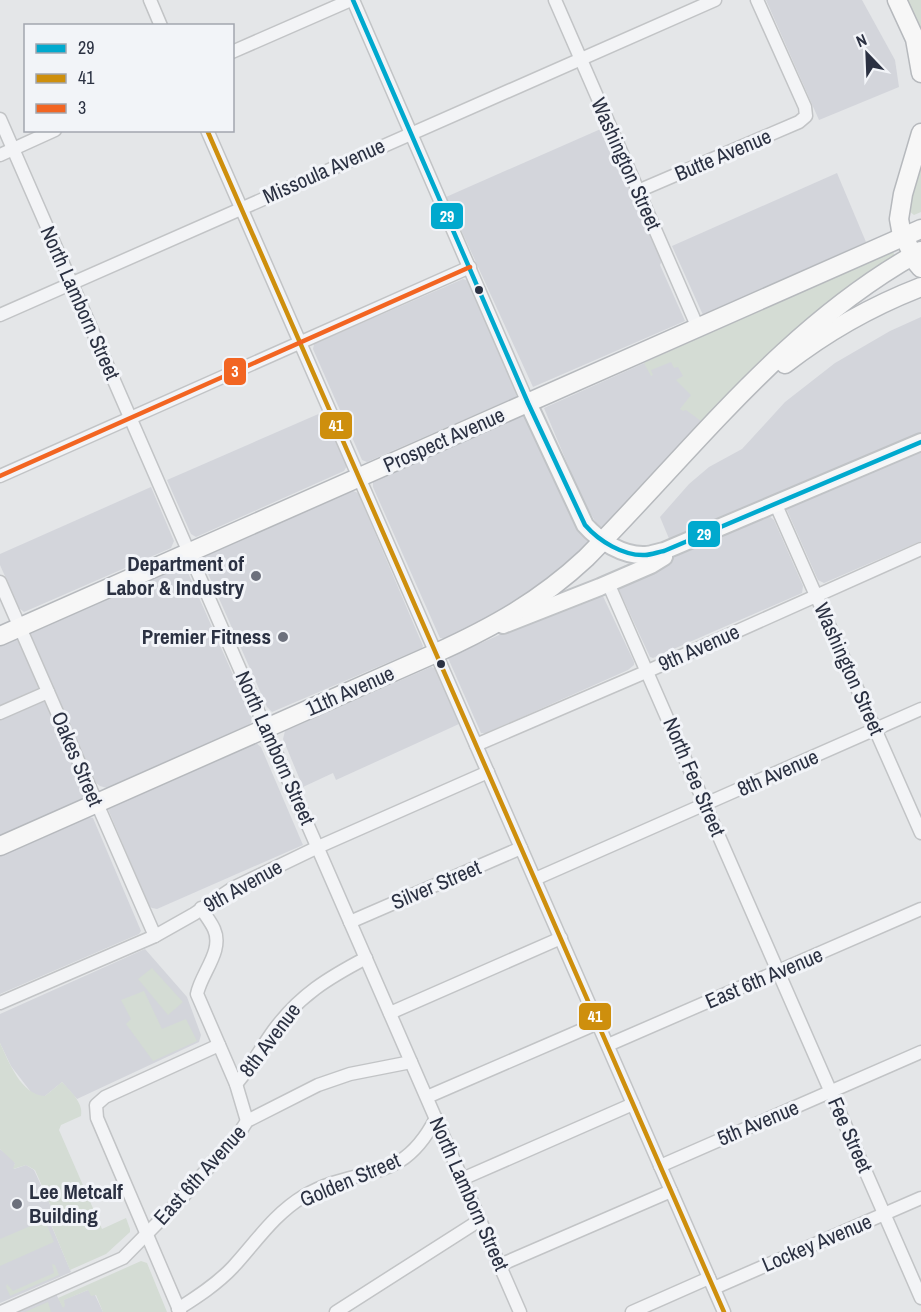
<svg xmlns="http://www.w3.org/2000/svg" width="921" height="1312" viewBox="0 0 921 1312" font-family="'Archivo Narrow',sans-serif">
  <style>
    .built { fill: #d3d5db }
    .green { fill: #d4dcd4 }
    .lines { fill: none; stroke-linecap: round; stroke-linejoin: round }
    .minor-casing { stroke: #c2c4c6; stroke-width: 15 }
    .major-casing { stroke: #c0c3c6; stroke-width: 20 }
    .highway-casing { stroke: #b6b9bd; stroke-width: 21 }
    .minor { stroke: #f3f4f6; stroke-width: 12 }
    .major { stroke: #f7f7f7; stroke-width: 16 }
    .highway { stroke: #f7f7f7; stroke-width: 18 }
    .bus-1-casing { stroke: #f2f4f8; stroke-width: 9 }
    .bus-2-casing { stroke: #f2f4f8; stroke-width: 9 }
    .bus-3-casing { stroke: #f2f4f8; stroke-width: 9 }
    .bus-1 { stroke: #00a9ce; stroke-width: 4.5 }
    .bus-2 { stroke: #ce8f0d; stroke-width: 4.5 }
    .bus-3 { stroke: #f26522; stroke-width: 4.5 }
    .bus-dot { fill: #2b3142; stroke: #f2f4f8; stroke-width: 2 }
    .poi-dot { fill: #6c707c; stroke: #f2f4f8; stroke-width: 2 }
    .labels { text-anchor: middle; stroke-width: 6; stroke-linejoin: round; paint-order: stroke }
    .street-label { font-size: 21px; fill: #2b3142; stroke: #f2f4f8 }
    .poi-label { font-size: 21px; font-weight: bold; fill: #2b3142; stroke: #f2f4f8; text-anchor: end }
    .line-badge { stroke: #f2f4f8; stroke-width: 2 }
    .badge-label { font-size: 16px; text-anchor: middle; font-weight: bold; fill: #fff }
  </style>
  <rect width="100%" height="100%" fill="#e4e6e8"/>
  <g class="built">
    <polygon points="766,0 862,0 895,60 899,87 819,120"/>
    <polygon points="603,128 662,261 660,265 685,321 533,387 446,197"/>
    <polygon points="837,173 866,242 703,315 672,246"/>
    <polygon points="463,279 469,281 518,392 516,397 367,462 362,460 313,349 314,344"/>
    <polygon points="921,317 921,432 670,541 660,517 689,484 709,467 742,449 785,402 835,363 890,331"/>
    <polygon points="671,351 713,416 610,523 602,527 598,526 583,501 544,408"/>
    <polygon points="323,412 347,466 344,471 196,537 191,534 167,480"/>
    <polygon points="526,415 581,531 588,542 564,566 541,586 505,609 447,639 440,638 373,487 373,481 521,416"/>
    <polygon points="921,447 921,541 824,583 818,580 786,508"/>
    <polygon points="151,487 174,541 171,548 24,612 19,608 0,565 0,554"/>
    <polygon points="351,490 358,493 423,646 422,648 272,712 267,707 202,560 203,556"/>
    <polygon points="766,516 769,516 774,520 803,586 802,593 653,658 650,657 618,588 690,549"/>
    <polygon points="180,566 186,568 252,718 251,723 247,726 107,788 100,786 96,783 29,634"/>
    <polygon points="601,592 634,662 634,665 628,670 486,733 481,733 448,658 523,624"/>
    <polygon points="17,637 88,798 0,837 0,644"/>
    <polygon points="431,667 435,668 459,724 336,780 333,773 303,787 283,739 285,731"/>
    <polygon points="256,743 261,747 303,845 157,909 152,908 149,906 108,809"/>
    <polygon points="89,817 93,818 141,931 139,934 0,994 0,855"/>
    <polygon points="145,949 187,997 201,1035 199,1042 77,1099 62,1082 45,1096 38,1096 31,1092 11,1066 0,1043 0,1014"/>
    <polygon points="0,1149 13,1160 15,1163 14,1169 26,1165 34,1170 52,1209 46,1213 71,1272 0,1303"/>
    <polygon points="88,1290 95,1295 103,1312 17,1312 56,1294 63,1307 63,1300"/>
  </g>
  <g class="green">
    <polygon points="904,0 921,0 921,39"/>
    <polygon points="921,154 921,212 914,215 909,211 911,192"/>
    <polygon points="892,250 896,258 705,424 686,410 683,411 680,409 691,395 676,380 683,376 678,367 674,368 671,362 651,370 653,375 651,376 644,363"/>
    <polygon points="152,968 183,1002 168,1015 138,979"/>
    <polygon points="144,991 162,1029 186,1019 197,1041 153,1061 126,1024 131,1019 121,1000"/>
    <path d="M0,1043C9,1062 21,1095 45,1096L62,1082C70,1091 84,1103 81,1116L61,1125L59,1130L102,1229L126,1218L130,1229V1232L106,1254L70,1270L46,1212L52,1209L35,1170L26,1165L13,1169L15,1163L0,1149Z"/>
    <polygon points="40,1222 41,1225 46,1223 54,1242 0,1266 0,1239"/>
    <polygon points="141,1261 147,1263 167,1312 103,1312 96,1295 91,1296 88,1290 64,1300 65,1306 63,1308 58,1298"/>
    <polygon points="52,1264 55,1265 59,1275 10,1296 6,1287 7,1284 13,1291 54,1273"/>
    <polygon points="48,1302 51,1312 25,1312"/>
  </g>
  <g class="lines">
    <g class="minor-casing">
      <g id="minor">
        <polyline points="150,0 161,26"/>
        <polyline points="353,0 528,403"/>
        <polyline points="555,0 698,328"/>
        <polyline points="232,52 351,0"/>
        <polyline points="0,119 520,1312"/>
        <polyline points="207,130 724,1312"/>
        <polyline points="0,155 55,130"/>
        <polyline points="638,191 799,122 806,116 805,107 757,0"/>
        <polyline points="0,315 715,0"/>
        <polyline points="0,476 470,267"/>
        <polyline points="776,505 921,833"/>
        <polyline points="0,582 155,936"/>
        <polyline points="608,583 921,1298"/>
        <polyline points="0,713 48,692"/>
        <polyline points="476,745 648,671 921,549"/>
        <polyline points="535,879 921,709"/>
        <path d="M201,908C205,915 211,922 214,929C224,951 201,973 197,994L236,1084L247,1121"/>
        <polyline points="350,922 521,848"/>
        <polyline points="0,1003 155,936 194,914 233,888 318,847 488,772"/>
        <polyline points="390,1013 561,938"/>
        <polyline points="608,1045 921,909"/>
        <path d="M236,1084C251,1067 261,1048 274,1030C300,995 328,978 366,958"/>
        <polyline points="427,1097 598,1023"/>
        <polyline points="660,1166 921,1052"/>
        <polyline points="462,1179 633,1104"/>
        <polyline points="500,1265 671,1191"/>
        <polyline points="714,1288 921,1198"/>
        <path d="M178,1309C197,1297 217,1284 233,1267C256,1242 274,1214 304,1196C360,1163 400,1188 436,1118"/>
        <polyline points="1,1312 123,1258 180,1200 240,1132 247,1121 318,1085 350,1074 411,1062"/>
        <polyline points="180,1312 97,1118 96,1105 105,1097 219,1045"/>
        <polyline points="336,1312 480,1220"/>
        <polyline points="632,1312 709,1278"/>
      </g>
    </g>
    <g class="major-casing">
      <g id="major">
        <path d="M528,403L585,525C599,541 623,556 645,555C651,555 658,552 664,551L921,442"/>
        <polyline points="503,625 600,587 651,565 664,557"/>
      </g>
    </g>
    <g class="highway-casing">
      <g id="highway">
        <polyline points="897,0 915,39 921,73"/>
        <polyline points="921,133 903,194 899,219 901,230 916,262 921,268"/>
        <path d="M785,364C826,332 872,306 921,287"/>
        <polyline points="0,636 921,229"/>
        <path d="M0,846L436,653C493,627 540,601 586,558C693,450 786,325 921,251"/>
      </g>
    </g>
    <use href="#minor" class="minor"/>
    <use href="#major" class="major"/>
    <use href="#highway" class="highway"/>
    <g class="bus-1-casing">
      <path id="bus-1" d="M353,0L528,403L585,525C599,541 623,556 645,555C651,555 658,552 664,551L921,442"/>
    </g>
    <g class="bus-2-casing">
      <polyline id="bus-2" points="207,130 724,1312"/>
    </g>
    <g class="bus-3-casing">
      <polyline id="bus-3" points="0,476 470,267"/>
    </g>
    <use href="#bus-1" class="bus-1"/>
    <use href="#bus-2" class="bus-2"/>
    <use href="#bus-3" class="bus-3"/>
  </g>
  <g class="bus-dot">
    <circle cx="479" cy="290" r="5"/>
    <circle cx="441" cy="664" r="5"/>
  </g>
  <g class="poi-dot">
    <circle cx="256" cy="576" r="6"/>
    <circle cx="283" cy="637" r="6"/>
    <circle cx="17" cy="1204" r="6"/>
  </g>
  <g class="labels">
    <g class="street-label">
      <text transform="translate(723 155) rotate(-23)" y="7">Butte Avenue</text>
      <text transform="translate(626 164) rotate(66)" y="7">Washington Street</text>
      <text transform="translate(324 171) rotate(-24)" y="7">Missoula Avenue</text>
      <text transform="translate(80 303) rotate(66)" y="7">North Lamborn Street</text>
      <text transform="translate(444 440) rotate(-24)" y="7">Prospect Avenue</text>
      <text transform="translate(699 648) rotate(-24)" y="7">9th Avenue</text>
      <text transform="translate(849 669) rotate(66)" y="7">Washington Street</text>
      <text transform="translate(350 691) rotate(-24)" y="7">11th Avenue</text>
      <text transform="translate(275 748) rotate(66)" y="7">North Lamborn Street</text>
      <text transform="translate(77 759) rotate(67)" y="7">Oakes Street</text>
      <text transform="translate(778 773) rotate(-24)" y="7">8th Avenue</text>
      <text transform="translate(694 777) rotate(67)" y="7">North Fee Street</text>
      <text transform="translate(436 885) rotate(-23)" y="7">Silver Street</text>
      <text transform="translate(243 886) rotate(-29)" y="7">9th Avenue</text>
      <text transform="translate(764 978) rotate(-23)" y="7">East 6th Avenue</text>
      <text transform="translate(270 1040) rotate(-53)" y="7">8th Avenue</text>
      <text transform="translate(758 1123) rotate(-23)" y="7">5th Avenue</text>
      <text transform="translate(850 1135) rotate(66)" y="7">Fee Street</text>
      <text transform="translate(200 1175) rotate(-48)" y="7">East 6th Avenue</text>
      <text transform="translate(350 1180) rotate(-23)" y="7">Golden Street</text>
      <text transform="translate(469 1194) rotate(66)" y="7">North Lamborn Street</text>
      <text transform="translate(817 1243) rotate(-23)" y="7">Lockey Avenue</text>
    </g>
    <g class="poi-label">
      <text x="244" y="571">Department of<tspan x="244" dy="24">Labor &amp; Industry</tspan></text>
      <text x="271" y="644">Premier Fitness</text>
      <text x="29" y="1199" text-anchor="start">Lee Metcalf<tspan x="29" dy="24">Building</tspan></text>
    </g>
  </g>
  <g class="line-badge">
    <rect x="430" y="202" width="34" height="28" rx="6" fill="#00a9ce"/>
    <rect x="223" y="357" width="24" height="29" rx="6" fill="#f26522"/>
    <rect x="319" y="411" width="34" height="29" rx="6" fill="#ce8f0d"/>
    <rect x="687" y="520" width="34" height="28" rx="6" fill="#00a9ce"/>
    <rect x="578" y="1002" width="34" height="29" rx="6" fill="#ce8f0d"/>
  </g>
  <g class="badge-label">
    <text x="447" y="222">29</text>
    <text x="235" y="377">3</text>
    <text x="336" y="431">41</text>
    <text x="704" y="540">29</text>
    <text x="595" y="1022">41</text>
  </g>
  <rect x="24" y="24" width="210" height="108" fill="#f2f4f8" stroke="#a2a6af" stroke-width="1.5"/>
  <rect x="36" y="44" width="30" height="9" fill="#00a9ce" stroke="#a2a6af" stroke-width="1.5"/>
  <text x="78" y="54" font-size="18" fill="#2b3142">29</text>
  <rect x="36" y="74" width="30" height="9" fill="#ce8f0d" stroke="#a2a6af" stroke-width="1.5"/>
  <text x="78" y="84" font-size="18" fill="#2b3142">41</text>
  <rect x="36" y="104" width="30" height="9" fill="#f26522" stroke="#a2a6af" stroke-width="1.5"/>
  <text x="78" y="114" font-size="18" fill="#2b3142">3</text>
  <g transform="translate(867 54) rotate(337)" stroke="#f2f4f8" stroke-width="4.5" paint-order="stroke">
  <path d="M0-4.5L10 22L0 15L-10 22Z" fill="#2b3142"/>
  <text y="-9" font-size="16" font-weight="bold" text-anchor="middle" fill="#2b3142">N</text>
  </g>
</svg>
